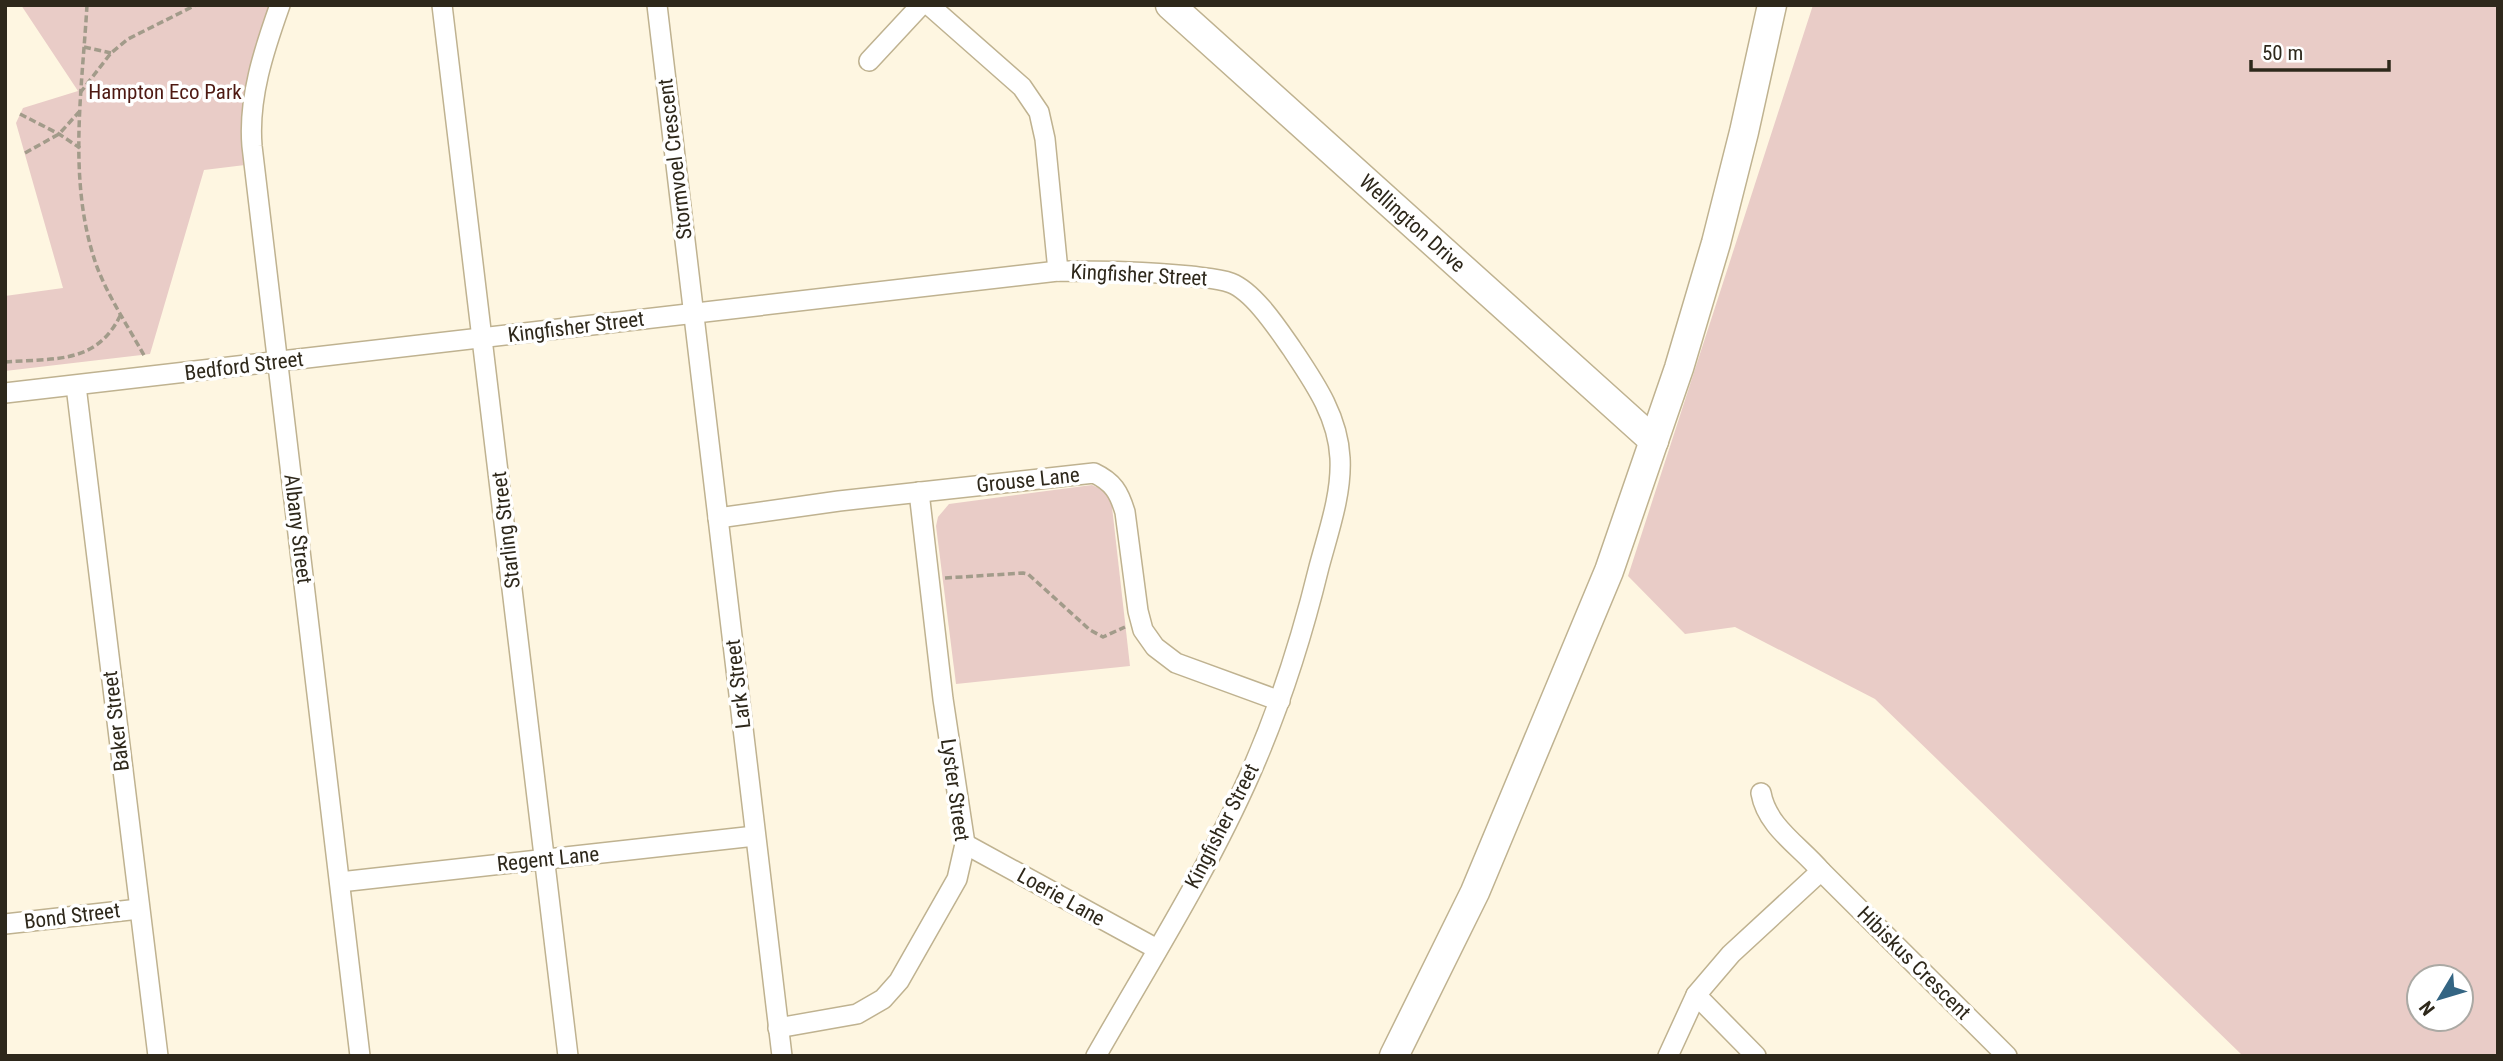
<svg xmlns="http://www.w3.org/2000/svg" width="2503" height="1061" viewBox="0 0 2503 1061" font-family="'Roboto Condensed',sans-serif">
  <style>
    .green { fill: #e9ccc7; fill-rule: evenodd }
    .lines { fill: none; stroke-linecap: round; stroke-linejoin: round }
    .street-casing { stroke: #bfb290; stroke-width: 22 }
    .secondary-casing { stroke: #bfb290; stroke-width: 31 }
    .path { stroke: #a29b8a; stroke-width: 3.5; stroke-dasharray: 7 3.5; stroke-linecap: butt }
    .street { stroke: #fff; stroke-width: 19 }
    .secondary { stroke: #fff; stroke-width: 28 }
    .labels { text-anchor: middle; stroke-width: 7; stroke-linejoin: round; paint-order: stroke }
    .park-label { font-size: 21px; fill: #4e1912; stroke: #fff }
    .street-label { font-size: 21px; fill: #2e281b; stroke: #fff }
  </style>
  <rect width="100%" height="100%" fill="#fef6e1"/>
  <g class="green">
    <polygon points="21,5 269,5 245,165 204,170 150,354 5,371 5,296 63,288 16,123 23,108 78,91"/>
    <path d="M1813,5H2498V1056H2243L1875,699L1735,627L1685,634L1628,576ZM2419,977H2461V1019H2419Z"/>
    <polygon points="1092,485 1103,490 1111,498 1130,666 956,684 936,526 938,517 949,504"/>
  </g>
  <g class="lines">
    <g class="street-casing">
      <g id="street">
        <path d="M280,5C264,50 248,98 252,146L360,1056"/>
        <polyline points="442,5 568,1056"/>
        <polyline points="657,5 782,1056"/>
        <polyline points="929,5 1022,87 1039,112 1045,139 1058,271"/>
        <polyline points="869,61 921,5"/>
        <polyline points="76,386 158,1056"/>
        <path d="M5,393L1058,271C1102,271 1146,271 1190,276C1204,278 1218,278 1231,283C1254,292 1278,329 1292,349C1314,382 1338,416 1340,458C1342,494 1328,533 1319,567C1302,637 1280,706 1251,772C1208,870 1149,963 1096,1056"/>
        <path d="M718,518L839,501L1094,473C1113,482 1119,492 1125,512L1138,611L1143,630L1155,647L1176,663L1280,701"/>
        <path d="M1761,793C1767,827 1800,846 1821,871"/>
        <polyline points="965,844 1157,949"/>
        <polyline points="340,882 755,836"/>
        <polyline points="5,924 139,909"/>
        <polyline points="1696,995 1756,1056"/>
        <polyline points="778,1028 857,1014 883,999 899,981 957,879 965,844 943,699 919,492"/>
        <polyline points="1668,1056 1696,995 1731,954 1821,871 2007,1056"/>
      </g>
    </g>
    <g class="secondary-casing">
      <g id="secondary">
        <path id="s1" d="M1170,5L1654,441"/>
        <polyline points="1394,1056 1475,892 1609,571 1679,368 1716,243 1744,132 1772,5"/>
      </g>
    </g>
    <g class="path">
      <path d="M87,5C82,92 67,183 97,267C109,298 129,328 145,357"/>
      <polyline points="84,47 111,53"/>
      <polyline points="80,93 111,53 128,39 196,5"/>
      <polyline points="20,114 59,134 80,148"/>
      <polyline points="25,153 59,134 79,112"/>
      <path d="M5,362C54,358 97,365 121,314"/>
      <polyline points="945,578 1023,573 1028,574 1090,630 1103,637 1125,627"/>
    </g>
    <use href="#street" class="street"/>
    <use href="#secondary" class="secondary"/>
  </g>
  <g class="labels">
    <g class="park-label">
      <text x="165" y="99">Hampton Eco Park</text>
    </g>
    <g class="street-label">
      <text transform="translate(675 159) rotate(-97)" y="7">Stormvoel Crescent</text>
      <text dy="7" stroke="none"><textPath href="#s1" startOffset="326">Wellington Drive</textPath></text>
      <text transform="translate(1139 275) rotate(3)" y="7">Kingfisher Street</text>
      <text transform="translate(576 327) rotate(-7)" y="7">Kingfisher Street</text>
      <text transform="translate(244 366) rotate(-7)" y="7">Bedford Street</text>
      <text transform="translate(1028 480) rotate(-6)" y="7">Grouse Lane</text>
      <text transform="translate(298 529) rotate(83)" y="7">Albany Street</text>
      <text transform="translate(506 530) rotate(-97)" y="7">Starling Street</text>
      <text transform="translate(738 684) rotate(-97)" y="7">Lark Street</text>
      <text transform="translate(116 721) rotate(-97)" y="7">Baker Street</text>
      <text transform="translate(955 790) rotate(82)" y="7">Lyster Street</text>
      <text transform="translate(1222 826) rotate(-63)" y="7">Kingfisher Street</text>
      <text transform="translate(548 859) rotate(-6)" y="7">Regent Lane</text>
      <text transform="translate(1061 897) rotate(29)" y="7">Loerie Lane</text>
      <text transform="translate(72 916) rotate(-7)" y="7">Bond Street</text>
      <text transform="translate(1914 963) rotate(45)" y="7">Hibiskus Crescent</text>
    </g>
  </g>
  <rect width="2503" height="1061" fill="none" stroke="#2e281b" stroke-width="14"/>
  <g transform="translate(2440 998) rotate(232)"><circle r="33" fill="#ffffff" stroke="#aba9a4" stroke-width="2"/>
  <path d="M0-5L12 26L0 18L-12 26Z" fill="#346583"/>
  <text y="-10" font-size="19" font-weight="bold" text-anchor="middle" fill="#2e281b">N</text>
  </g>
  <path d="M2251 60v10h138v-10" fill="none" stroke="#2e281b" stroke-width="3.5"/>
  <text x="2262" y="60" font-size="21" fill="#2e281b" stroke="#ffffff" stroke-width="5" paint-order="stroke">50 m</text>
</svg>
